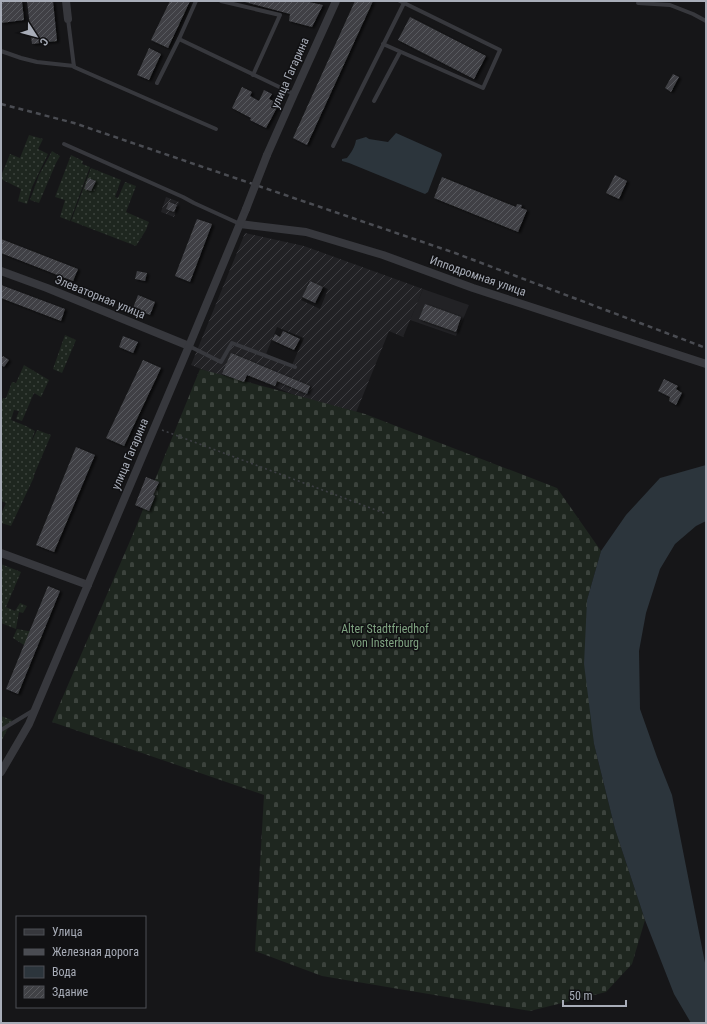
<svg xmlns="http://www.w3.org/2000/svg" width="707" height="1024" viewBox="0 0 707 1024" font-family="'Roboto Condensed',sans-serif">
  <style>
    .built { fill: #222225 }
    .industrial { fill: url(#industrial-furrows); fill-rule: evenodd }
    .cemetery { fill: url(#cemetery-stones) }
    .garden { fill: url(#garden-dots) }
    .water { fill: #2c353c }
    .building { fill: url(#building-hatch); filter: url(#shadow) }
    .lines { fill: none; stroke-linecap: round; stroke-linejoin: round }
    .path { stroke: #3d3f44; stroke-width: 1.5; stroke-dasharray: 2 3; stroke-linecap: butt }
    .service { stroke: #37383d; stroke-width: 4 }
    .minor { stroke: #37383d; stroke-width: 8 }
    .rail { stroke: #4a4c52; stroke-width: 2.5; stroke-dasharray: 5 4; stroke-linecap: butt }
    .minor-bridge { stroke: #37383d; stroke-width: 8 }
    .labels { text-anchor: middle; stroke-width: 3; stroke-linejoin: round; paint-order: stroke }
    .street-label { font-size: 12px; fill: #a8adb8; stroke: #111113 }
    .park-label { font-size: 12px; fill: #7fa381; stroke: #111113 }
  </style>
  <defs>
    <pattern id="industrial-furrows" width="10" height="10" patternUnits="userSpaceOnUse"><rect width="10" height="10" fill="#222225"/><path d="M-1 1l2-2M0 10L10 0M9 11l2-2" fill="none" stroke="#3f3f43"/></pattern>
    <pattern id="cemetery-stones" width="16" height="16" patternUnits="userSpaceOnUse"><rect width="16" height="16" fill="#1e261f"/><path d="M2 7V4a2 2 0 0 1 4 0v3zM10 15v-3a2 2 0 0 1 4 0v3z" fill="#3c433d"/></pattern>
    <pattern id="garden-dots" width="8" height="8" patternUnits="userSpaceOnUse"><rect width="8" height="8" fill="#1e261f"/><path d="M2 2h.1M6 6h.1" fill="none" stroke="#3c433d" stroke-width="1.8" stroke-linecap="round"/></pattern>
    <pattern id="building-hatch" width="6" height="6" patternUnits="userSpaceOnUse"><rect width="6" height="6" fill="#404145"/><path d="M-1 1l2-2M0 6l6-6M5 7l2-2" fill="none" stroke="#595a5e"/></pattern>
    <filter id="shadow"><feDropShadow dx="2.5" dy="1.5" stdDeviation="1" flood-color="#0009"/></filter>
  </defs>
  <rect width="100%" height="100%" fill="#161618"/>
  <polygon class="built" points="423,289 469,305 456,336 410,320"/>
  <g class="industrial">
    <polygon points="166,197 179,202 174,217 161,212"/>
    <path d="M245,233L304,246L423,289L403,337L389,331L353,420L247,375L222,374L221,377L191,365ZM309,281L328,289L320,309L301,300ZM277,327L304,338L292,365L266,354Z"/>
  </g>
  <polygon class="cemetery" points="200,369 365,414 557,488 601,551 587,600 594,744 615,829 645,920 632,964 606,992 530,1011 322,976 255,951 264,795 52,722 133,534"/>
  <g class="garden">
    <polygon points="29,135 43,139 38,149 48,154 32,187 27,204 18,201 21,189 1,179 1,176 10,154 20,158"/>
    <polygon points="52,151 60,156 56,163 39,203 30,200 39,175"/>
    <polygon points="71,155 83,161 82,164 90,167 70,221 60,217 65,200 55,197"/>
    <polygon points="91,168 121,180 115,197 118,198 125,182 136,186 126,212 149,222 146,230 136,246 71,221"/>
    <polygon points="65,335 76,340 62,373 53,369"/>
    <polygon points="24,365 49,380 41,397 34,393 22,421 16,419 19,411 14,410 11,420 26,426 35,431 30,445 37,430 51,435 34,475 34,477 11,526 1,523 1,514 6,503 1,501 1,402 3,398 6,398 12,382 16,383"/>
    <polygon points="1,564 21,572 6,607 15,611 20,603 27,606 23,613 19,612 16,629 1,623"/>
    <polygon points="17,629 34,632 27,647 13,638"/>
    <polygon points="1,716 12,720 1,742"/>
  </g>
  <g class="water">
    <path d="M396,133L441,153L442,155L428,192L425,194L349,163L342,161V159L347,158C351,153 355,147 356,140L366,137L369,139L388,142Z"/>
    <polygon points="706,465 706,521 696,526 675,544 660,569 646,613 639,651 640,709 657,757 672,795 706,968 706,1023 691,1023 674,994 645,920 615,829 594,744 584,664 587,600 601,551 626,515 660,478"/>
  </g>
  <g class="building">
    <polygon points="1,1 22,1 24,20 1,23"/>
    <polygon points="27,1 53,1 57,41 32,44"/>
    <polygon points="170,1 190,1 168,48 151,40"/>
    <polygon points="241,1 304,1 323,5 312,27 289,21 290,14"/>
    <polygon points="355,1 373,1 307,145 293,138"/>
    <polygon points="410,17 486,56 474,79 398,40"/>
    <polygon points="149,48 161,54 149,80 137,75"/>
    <polygon points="673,74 679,77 671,92 665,88"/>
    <polygon points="242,87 252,92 250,96 259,101 264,90 272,94 269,99 279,104 266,128 250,120 251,118 232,108"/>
    <polygon points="615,175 627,181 619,199 606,193"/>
    <polygon points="442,177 516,207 517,204 522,205 521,208 527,210 518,232 434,198"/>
    <polygon points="88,178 96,181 91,191 84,189"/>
    <polygon points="169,202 177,205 174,212 166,209"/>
    <polygon points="197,219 212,224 190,282 175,276"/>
    <polygon points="1,239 78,269 73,281 1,253"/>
    <polygon points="137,271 147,273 145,281 135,279"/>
    <polygon points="310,281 323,287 315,303 302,297"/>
    <polygon points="1,285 65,309 61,321 1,298"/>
    <polygon points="138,295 155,302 150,315 133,308"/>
    <polygon points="425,304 461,317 456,332 419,319"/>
    <polygon points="283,331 300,339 294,350 272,340 275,334 280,337"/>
    <polygon points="123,336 138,342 133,353 119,347"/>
    <polygon points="231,353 310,386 307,394 277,381 275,386 247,375 244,382 222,374"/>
    <polygon points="3,356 9,360 4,367 1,365 1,359"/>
    <polygon points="143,360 161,368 124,446 106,438"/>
    <polygon points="664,379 678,386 676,389 682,393 676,405 669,401 670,397 658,391"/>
    <polygon points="76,447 95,455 54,552 36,545"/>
    <polygon points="146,477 159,482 153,495 155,496 149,511 135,505"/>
    <polygon points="48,586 60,591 18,694 6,689"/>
  </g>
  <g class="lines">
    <polyline class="path" points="162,430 384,513"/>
    <g class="service">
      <polyline points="221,1 280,15 253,75"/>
      <polyline points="638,3 670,5 693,14 706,21"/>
      <polyline points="68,19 74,67 216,129"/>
      <polyline points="179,39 294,94"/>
      <polyline points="383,44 483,88 500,50 400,1"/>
      <polyline points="1,51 21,58 37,62 74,66"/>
      <polyline points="157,83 179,39 196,1"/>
      <polyline points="374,101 400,52"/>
      <polyline points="64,144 183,197 194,203 240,224"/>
      <polyline points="333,146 404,3"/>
      <polyline points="189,346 221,362 232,343 295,367"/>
      <polyline points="1,730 34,710"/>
    </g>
    <g class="minor">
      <polyline points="66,1 68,19"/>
      <polyline points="267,155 294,94 336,1"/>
      <polyline points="240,224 306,232 383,255 473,288 706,364"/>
      <polyline points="1,271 47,288 189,346"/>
      <polyline points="1,553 88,585"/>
      <polyline points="1,772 29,724 189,346 246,209"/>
    </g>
    <polyline class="rail" points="1,104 74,123 455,253 706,348"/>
    <polyline class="minor-bridge" points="246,209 267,155"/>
  </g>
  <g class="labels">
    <g class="street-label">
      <text transform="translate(290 73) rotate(-66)" y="4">улица Гагарина</text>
      <text transform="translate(478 276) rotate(19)" y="4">Ипподромная улица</text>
      <text transform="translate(100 297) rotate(22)" y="4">Элеваторная улица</text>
      <text transform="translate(130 454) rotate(-67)" y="4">улица Гагарина</text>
    </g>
    <g class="park-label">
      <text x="385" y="633">Alter Stadtfriedhof<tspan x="385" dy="14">von Insterburg</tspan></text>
    </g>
  </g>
  <rect width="707" height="1024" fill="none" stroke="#a8adb8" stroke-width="4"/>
  <rect x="16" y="916" width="130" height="92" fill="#111113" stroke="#4d4f55"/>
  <rect x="24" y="929" width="20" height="6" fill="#37383d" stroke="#4d4f55"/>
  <text x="52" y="936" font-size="12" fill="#a8adb8">Улица</text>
  <rect x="24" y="949" width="20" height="6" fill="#4a4c52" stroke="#4d4f55"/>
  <text x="52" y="956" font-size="12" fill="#a8adb8">Железная дорога</text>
  <rect x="24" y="966" width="20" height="12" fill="#2c353c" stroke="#4d4f55"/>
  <text x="52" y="976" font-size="12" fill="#a8adb8">Вода</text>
  <rect x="24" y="986" width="20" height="12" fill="url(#building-hatch)" stroke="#4d4f55"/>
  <text x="52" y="996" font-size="12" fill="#a8adb8">Здание</text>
  <g transform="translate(36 36) rotate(126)" stroke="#111113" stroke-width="3" paint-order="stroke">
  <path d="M0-3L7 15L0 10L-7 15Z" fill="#a8adb8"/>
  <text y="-6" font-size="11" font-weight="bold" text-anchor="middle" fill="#a8adb8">С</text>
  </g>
  <path d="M563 1000v6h63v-6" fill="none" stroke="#a8adb8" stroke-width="2"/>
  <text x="569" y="1000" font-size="12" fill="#a8adb8" stroke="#111113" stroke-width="3" paint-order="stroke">50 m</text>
</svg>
